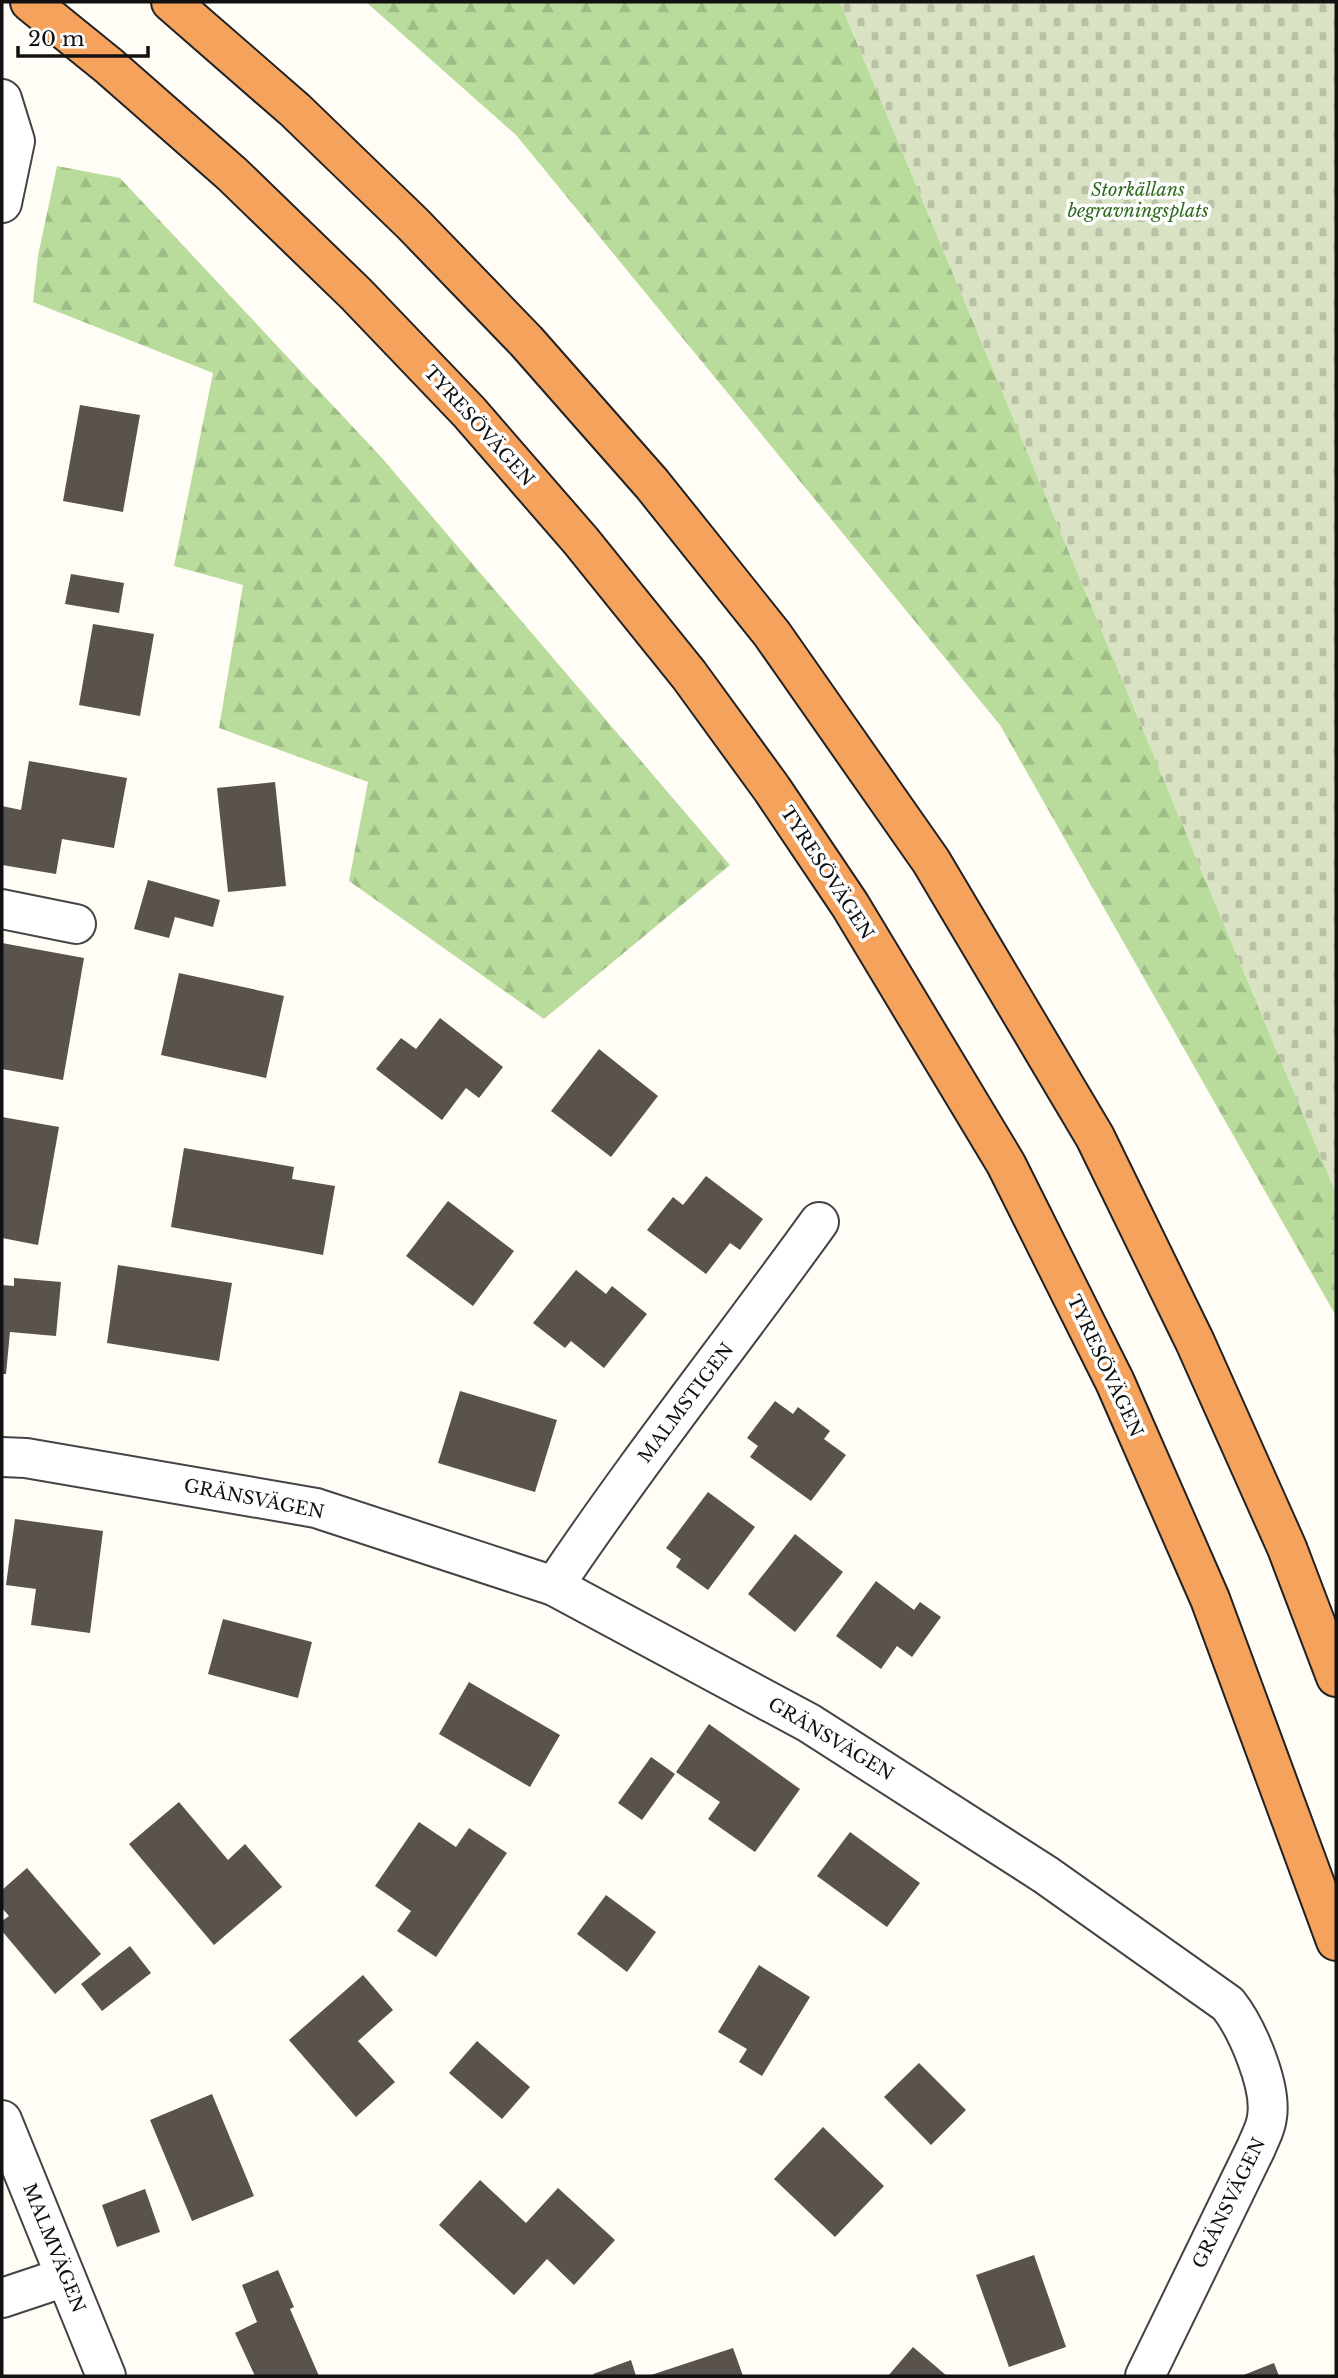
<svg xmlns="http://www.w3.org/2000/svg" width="1338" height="2378" viewBox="0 0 1338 2378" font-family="'Libre Baskerville',serif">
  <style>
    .forest { fill: url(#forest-firs) }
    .cemetery { fill: url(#cemetery-stones) }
    .building { fill: #5a524d }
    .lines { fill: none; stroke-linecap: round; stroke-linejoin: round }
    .minor-casing { stroke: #444; stroke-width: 42 }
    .highway-casing { stroke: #222; stroke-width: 42 }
    .minor { stroke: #fff; stroke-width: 38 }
    .highway { stroke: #f5a25d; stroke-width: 38 }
    .labels { text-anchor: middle; stroke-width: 7; stroke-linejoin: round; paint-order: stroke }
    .park-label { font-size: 18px; font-style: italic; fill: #2f6b1f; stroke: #fff }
    .street-label { font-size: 18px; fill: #111; stroke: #fff }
  </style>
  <defs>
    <pattern id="forest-firs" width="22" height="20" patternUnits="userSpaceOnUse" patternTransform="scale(1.75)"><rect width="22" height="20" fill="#b9dc9c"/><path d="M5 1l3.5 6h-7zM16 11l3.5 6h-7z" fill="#9ebc85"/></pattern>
    <pattern id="cemetery-stones" width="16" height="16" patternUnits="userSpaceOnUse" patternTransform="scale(1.75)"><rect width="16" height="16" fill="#d9e3c4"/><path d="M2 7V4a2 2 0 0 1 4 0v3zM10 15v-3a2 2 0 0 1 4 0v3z" fill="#b9c2a7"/></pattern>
  </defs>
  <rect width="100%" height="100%" fill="#fffdf5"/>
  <g class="forest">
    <polygon points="366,2 840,2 1336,1193 1336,1316 1000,725 516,135"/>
    <polygon points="57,166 120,178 382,458 730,865 544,1019 349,881 368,782 219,728 243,585 174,566 213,373 33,302 38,256"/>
  </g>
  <polygon class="cemetery" points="840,2 1336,2 1336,1193"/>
  <g class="building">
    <polygon points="80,405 140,415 123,512 63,501"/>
    <polygon points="71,574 124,583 119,613 65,604"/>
    <polygon points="93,624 154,634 140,716 79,705"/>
    <polygon points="29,761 127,778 114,848 62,839 56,874 2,865 2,806 21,810"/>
    <polygon points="275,782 286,886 228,892 217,788"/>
    <polygon points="148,880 220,900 213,927 175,917 169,938 134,929"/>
    <polygon points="2,943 84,958 63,1080 2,1069"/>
    <polygon points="179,973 284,996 266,1078 161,1055"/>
    <polygon points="440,1018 503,1067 479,1098 466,1088 442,1120 376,1069 401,1038 416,1049"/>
    <polygon points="599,1049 658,1096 611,1157 551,1111"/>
    <polygon points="2,1117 59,1127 38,1245 2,1238"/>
    <polygon points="184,1148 294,1167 292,1179 335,1186 323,1255 171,1227"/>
    <polygon points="706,1176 763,1219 740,1250 730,1243 706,1274 647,1230 673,1197 683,1205"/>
    <polygon points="448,1201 514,1251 473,1306 406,1256"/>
    <polygon points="118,1265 232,1283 219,1361 107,1343"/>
    <polygon points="576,1270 606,1294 612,1286 647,1314 604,1368 571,1341 565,1348 533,1323"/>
    <polygon points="14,1278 61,1282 56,1336 10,1332 6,1374 2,1374 2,1285 14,1286"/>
    <polygon points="460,1391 557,1420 535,1492 438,1463"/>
    <polygon points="775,1401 793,1414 798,1407 830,1431 824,1439 846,1455 811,1501 750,1457 758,1446 747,1438"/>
    <polygon points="708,1492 755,1527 708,1590 676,1567 681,1559 666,1548"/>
    <polygon points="15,1519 103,1531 90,1633 31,1625 36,1589 6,1585"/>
    <polygon points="795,1534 843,1572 795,1632 748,1594"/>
    <polygon points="876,1581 914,1610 920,1602 941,1617 912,1657 897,1646 881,1669 836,1636"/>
    <polygon points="223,1619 312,1642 298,1698 208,1674"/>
    <polygon points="469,1682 560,1735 530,1787 439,1734"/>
    <polygon points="709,1724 800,1789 755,1852 708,1819 720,1802 676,1772"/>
    <polygon points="651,1757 675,1774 642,1820 618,1803"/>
    <polygon points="179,1802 228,1860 245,1844 282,1887 214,1945 129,1844"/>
    <polygon points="419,1822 456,1847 469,1828 507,1853 436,1957 397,1931 411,1911 375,1886"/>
    <polygon points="850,1832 920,1883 887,1927 817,1876"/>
    <polygon points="27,1868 101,1954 55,1994 2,1931 2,1921 9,1916 2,1908 2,1890"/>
    <polygon points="606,1895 656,1932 627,1972 577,1934"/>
    <polygon points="130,1946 151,1973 102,2011 81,1984"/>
    <polygon points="759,1965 810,1997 762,2076 739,2062 747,2049 718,2032"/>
    <polygon points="363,1975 393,2010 358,2041 395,2082 356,2117 289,2040"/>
    <polygon points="477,2041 530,2087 502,2119 449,2073"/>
    <polygon points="919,2063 966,2110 931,2145 884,2097"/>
    <polygon points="212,2094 254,2196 192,2221 150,2120"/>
    <polygon points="823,2127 884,2186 835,2237 774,2179"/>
    <polygon points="480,2180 526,2223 558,2188 615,2240 574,2285 547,2259 514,2295 439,2225"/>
    <polygon points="145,2189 160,2232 117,2247 102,2205"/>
    <polygon points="1034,2255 1066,2347 1009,2367 976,2275"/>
    <polygon points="278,2270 294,2307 290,2309 319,2376 255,2376 235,2333 257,2322 242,2285"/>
    <polygon points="913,2347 947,2376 888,2376"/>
    <polygon points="733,2348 743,2376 648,2376"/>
    <polygon points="631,2360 636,2376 594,2376 593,2374"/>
    <polygon points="1274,2363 1279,2376 1241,2376"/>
  </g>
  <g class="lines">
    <g class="minor-casing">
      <g id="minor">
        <polyline points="2,99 15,141 2,203"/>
        <polyline points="2,909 76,924"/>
        <path d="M2,1457L26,1458L316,1508L554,1586L809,1723L1046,1875L1228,2004C1247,2028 1272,2086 1267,2117C1266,2128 1260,2138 1256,2148L1145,2376"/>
        <path d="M554,1586C638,1461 731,1344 819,1222"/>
        <polyline points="2,2120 106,2376"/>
        <polyline points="2,2298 65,2277"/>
      </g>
    </g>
    <g class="highway-casing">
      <g id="highway">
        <polyline points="30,2 109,66 232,174 356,294 469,412 581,541 689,675 772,789 850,905 1006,1164 1115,1382 1210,1599 1336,1941"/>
        <polyline points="171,2 295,110 413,224 526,341 652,484 772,634 931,861 1095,1137 1195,1342 1287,1548 1336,1677"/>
      </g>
    </g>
    <use href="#minor" class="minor"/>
    <use href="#highway" class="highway"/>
  </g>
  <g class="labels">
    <g class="park-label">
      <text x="1138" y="196">Storkällans<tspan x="1138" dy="21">begravningsplats</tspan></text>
    </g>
    <g class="street-label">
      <text transform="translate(479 426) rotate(48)" y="6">TYRESÖVÄGEN</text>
      <text transform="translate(827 873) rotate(57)" y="6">TYRESÖVÄGEN</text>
      <text transform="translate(1105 1366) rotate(65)" y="6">TYRESÖVÄGEN</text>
      <text transform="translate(686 1403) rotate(-53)" y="6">MALMSTIGEN</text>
      <text transform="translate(254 1499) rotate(11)" y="6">GRÄNSVÄGEN</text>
      <text transform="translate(831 1739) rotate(31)" y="6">GRÄNSVÄGEN</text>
      <text transform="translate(1229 2203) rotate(-64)" y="6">GRÄNSVÄGEN</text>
      <text transform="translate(54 2248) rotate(68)" y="6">MALMVÄGEN</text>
    </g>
  </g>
  <rect width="1338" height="2378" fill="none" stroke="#111111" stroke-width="7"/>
  <path d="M18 46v10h130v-10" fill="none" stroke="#111111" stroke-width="3.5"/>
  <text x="28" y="46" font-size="21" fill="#111111" stroke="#ffffff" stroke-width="5" paint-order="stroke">20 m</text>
</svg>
